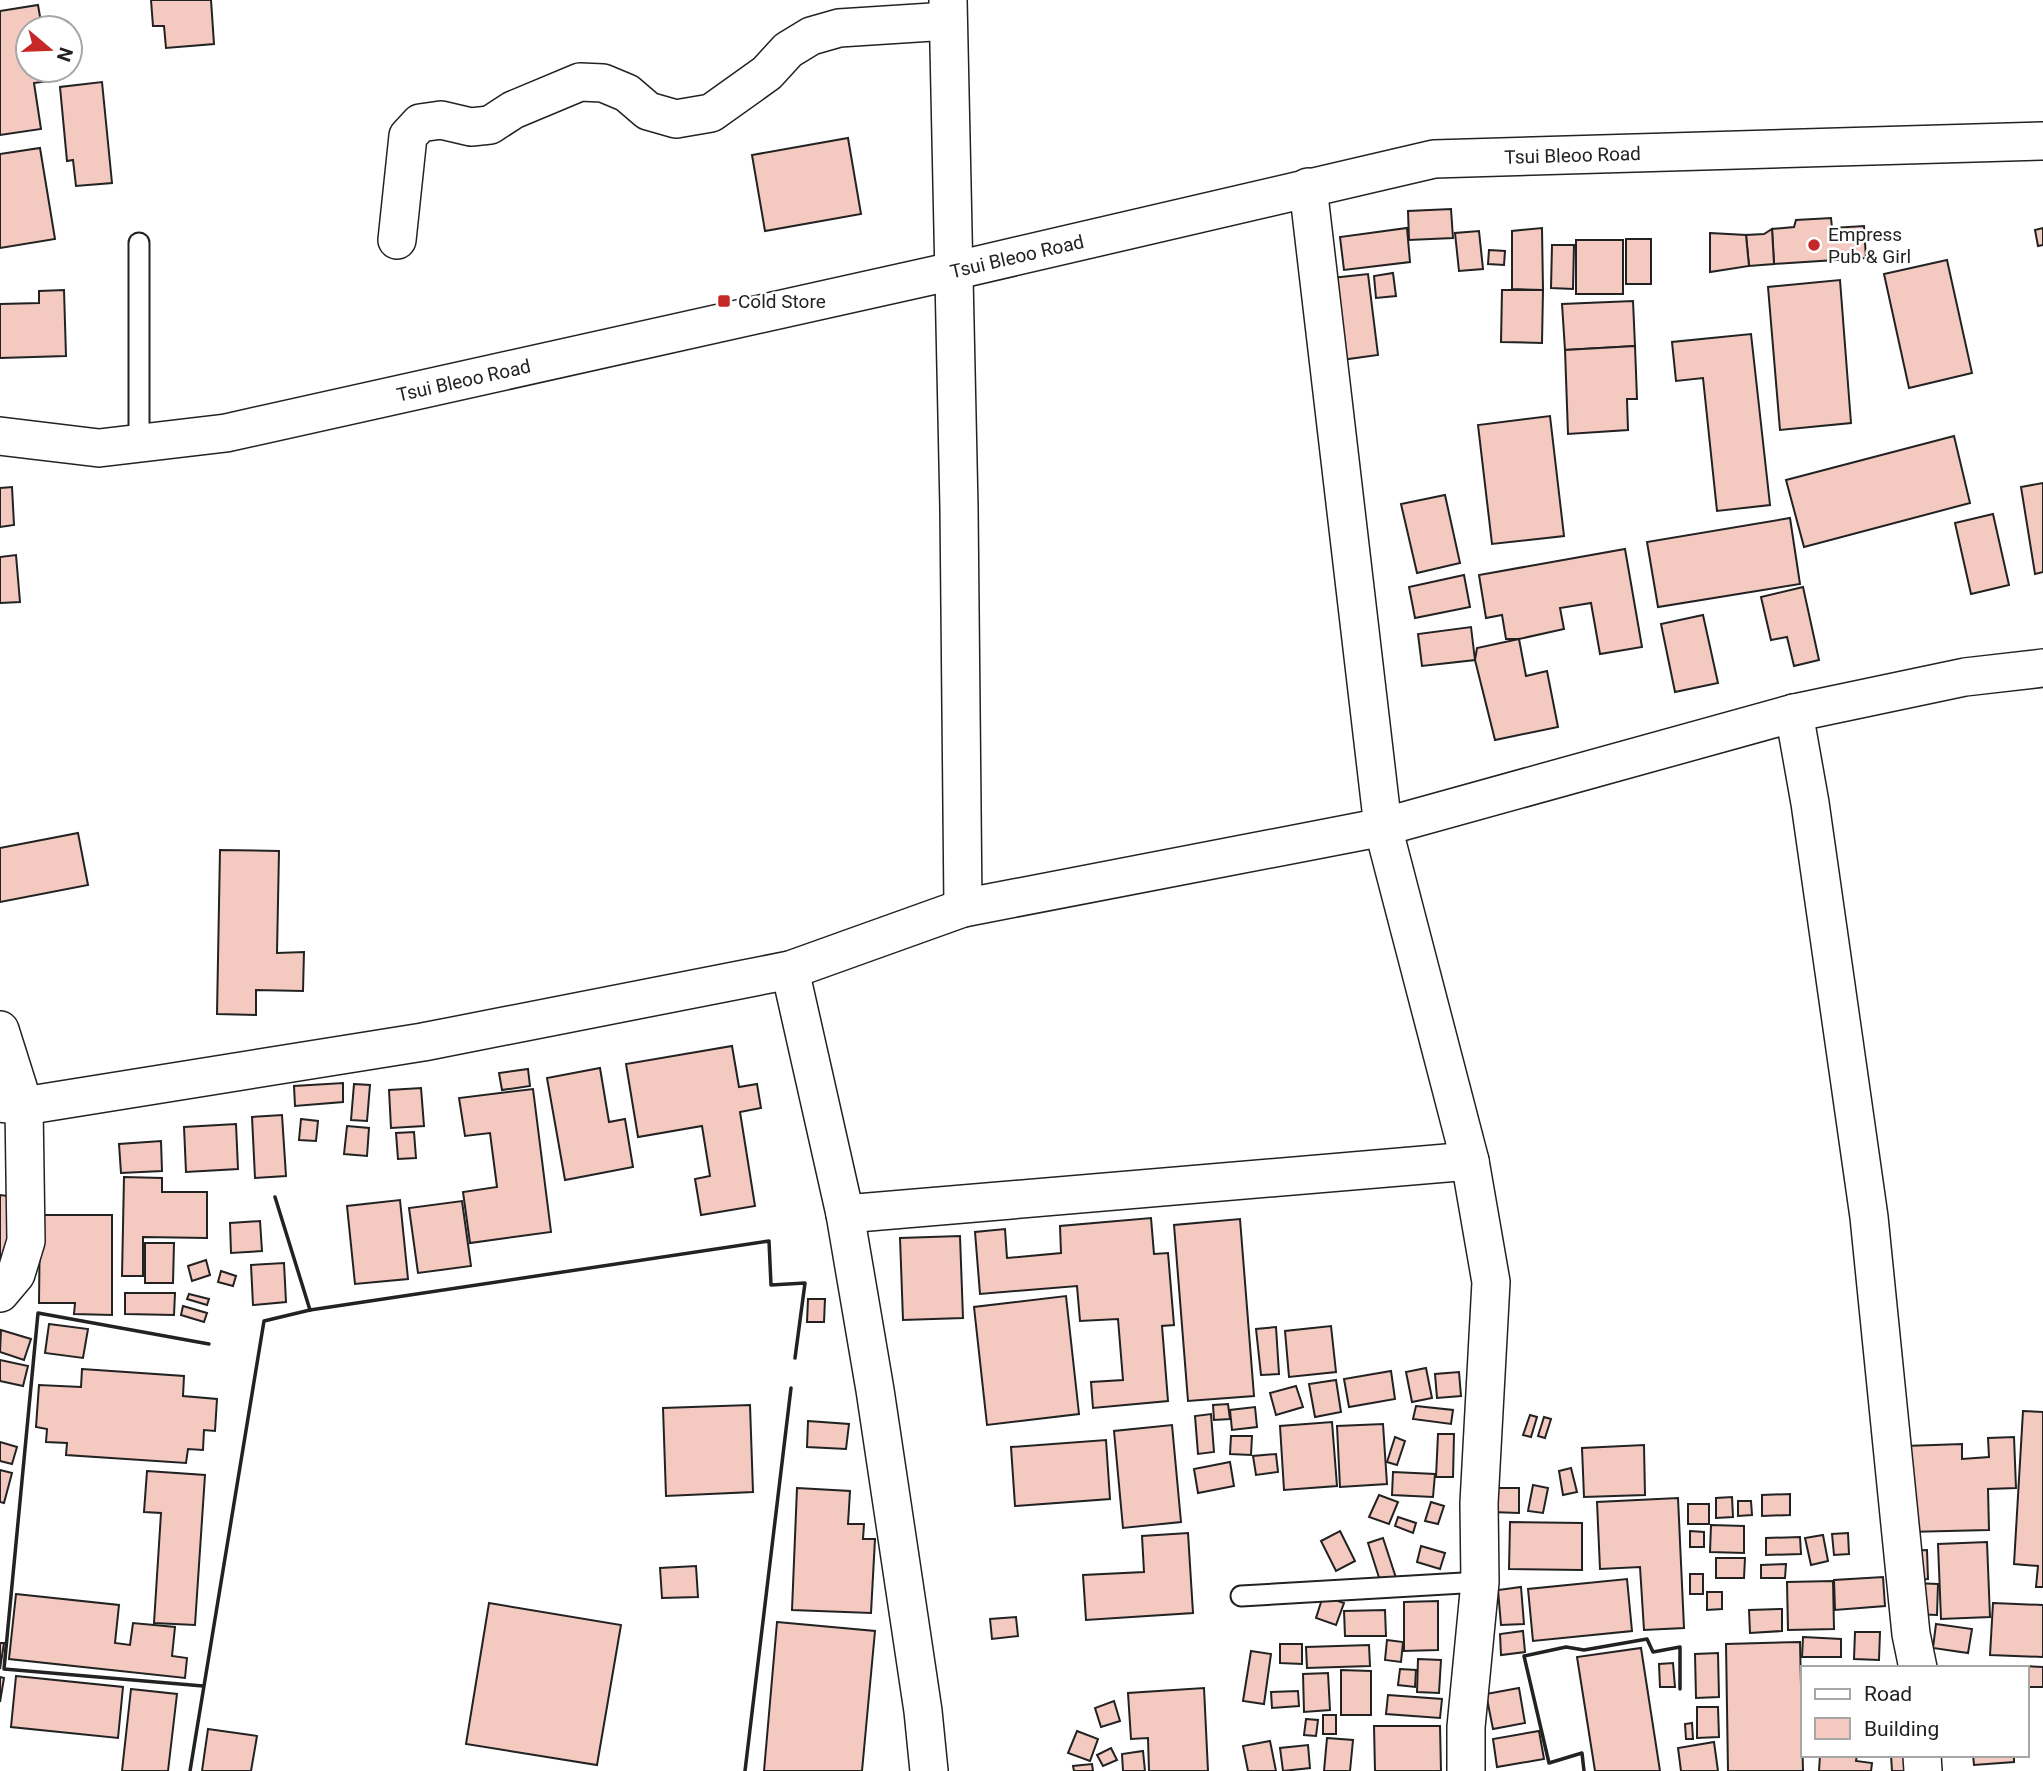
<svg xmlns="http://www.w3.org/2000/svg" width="2043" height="1771" viewBox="0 0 2043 1771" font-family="Roboto,sans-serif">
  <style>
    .building { fill: #f3c9c0; stroke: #222; stroke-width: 2 }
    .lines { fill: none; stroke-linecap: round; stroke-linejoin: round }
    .lane-casing { stroke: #222; stroke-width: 23 }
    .street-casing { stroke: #222; stroke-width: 40 }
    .lane { stroke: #fff; stroke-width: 19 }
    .street { stroke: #fff; stroke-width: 37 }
    .wall { stroke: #222; stroke-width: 3.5 }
    .poi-dot { fill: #c62828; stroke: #fff; stroke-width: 2.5 }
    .labels { text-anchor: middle; stroke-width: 5; stroke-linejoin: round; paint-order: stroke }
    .street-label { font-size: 19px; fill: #222; stroke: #fff }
    .poi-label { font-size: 19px; fill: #222; stroke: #fff; text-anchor: start }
  </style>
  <rect width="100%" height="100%" fill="#fff"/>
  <g class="building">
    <polygon points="151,0 211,0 214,44 166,48 164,26 153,26"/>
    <polygon points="38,5 42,28 28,28 26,31 28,70 47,70 49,81 34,83 41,129 0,135 0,11"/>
    <polygon points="102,82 112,183 76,186 73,160 67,161 60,87"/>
    <polygon points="848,138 861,214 765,231 752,155"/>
    <polygon points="40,148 55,239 0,248 0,154"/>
    <polygon points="1451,209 1453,238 1409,240 1408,211"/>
    <polygon points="1831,218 1832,228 1864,226 1866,258 1774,264 1772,229 1794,227 1796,220"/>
    <polygon points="1407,228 1410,262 1344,270 1340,237"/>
    <polygon points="1542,228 1543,290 1512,289 1512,231"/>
    <polygon points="2043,228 2043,245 2038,246 2035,230"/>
    <polygon points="1772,229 1774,264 1749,266 1746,235 1764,234"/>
    <polygon points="1479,231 1483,269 1459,271 1455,233"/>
    <polygon points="1710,233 1746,235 1749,266 1710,272"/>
    <rect x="1626" y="239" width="25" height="45"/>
    <rect x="1576" y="240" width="47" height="54"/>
    <polygon points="1552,245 1574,245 1573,289 1551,288"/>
    <polygon points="1489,250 1505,251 1504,265 1488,264"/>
    <polygon points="1947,260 1972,373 1909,388 1884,274"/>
    <polygon points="1393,273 1396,296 1376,298 1374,276"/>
    <polygon points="1368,274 1378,355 1341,360 1332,278"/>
    <polygon points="1840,280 1851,423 1780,430 1768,287"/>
    <polygon points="64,290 66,356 0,358 0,304 39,303 39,291"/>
    <polygon points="1502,290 1543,290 1542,343 1501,342"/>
    <polygon points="1633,301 1635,346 1565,350 1562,304"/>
    <polygon points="1751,334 1770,505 1717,511 1703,378 1676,381 1672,342"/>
    <polygon points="1635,346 1637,399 1627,399 1628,430 1568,434 1565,350"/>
    <polygon points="1550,416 1564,536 1492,544 1478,425"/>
    <polygon points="1954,436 1970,503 1804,547 1786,480"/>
    <polygon points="2043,483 2043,572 2035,574 2021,487"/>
    <polygon points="12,487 14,525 0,527 0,488"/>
    <polygon points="1445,495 1460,563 1417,573 1401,504"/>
    <polygon points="1993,514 2009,585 1971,594 1955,523"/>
    <polygon points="1790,518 1800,584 1658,607 1647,542"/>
    <polygon points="1625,549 1642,647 1600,654 1591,603 1560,608 1564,629 1519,639 1506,639 1502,615 1486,618 1479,575"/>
    <polygon points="16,555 20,602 0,603 0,557"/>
    <polygon points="1464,575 1470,607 1415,618 1409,587"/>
    <polygon points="1803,587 1819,660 1794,666 1787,637 1771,640 1761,597"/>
    <polygon points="1703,615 1718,683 1675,692 1661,624"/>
    <polygon points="1471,627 1475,660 1422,666 1418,634"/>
    <polygon points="1519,639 1526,676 1547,671 1558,727 1495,740 1475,660 1477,648"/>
    <polygon points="78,833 88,885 0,902 0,848"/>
    <polygon points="220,850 279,851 277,953 304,952 303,991 256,990 256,1015 217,1014"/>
    <polygon points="732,1046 739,1087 757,1084 761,1108 740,1112 755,1206 701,1215 695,1179 710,1176 702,1126 638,1137 626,1064"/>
    <polygon points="600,1068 609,1122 625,1119 633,1167 565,1180 547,1078"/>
    <polygon points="528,1069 530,1086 502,1090 499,1073"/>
    <polygon points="343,1083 343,1102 295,1106 294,1086"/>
    <polygon points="354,1084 370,1085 367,1121 351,1120"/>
    <polygon points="421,1088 424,1126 391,1128 389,1090"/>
    <polygon points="533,1089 551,1232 470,1243 463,1192 497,1187 490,1133 465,1136 459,1098"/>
    <polygon points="282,1115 286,1176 255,1178 252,1117"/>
    <polygon points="301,1119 318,1121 316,1141 299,1140"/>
    <polygon points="236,1124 238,1169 186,1172 184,1127"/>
    <polygon points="347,1126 369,1128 367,1156 344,1154"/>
    <polygon points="414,1132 416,1158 398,1159 396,1133"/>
    <polygon points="161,1141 162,1171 121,1173 119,1144"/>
    <polygon points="124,1177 162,1178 162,1192 207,1192 207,1238 143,1237 143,1276 122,1276"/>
    <polygon points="0,1195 15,1197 8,1274 0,1274"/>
    <polygon points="400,1200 408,1279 355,1284 347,1206"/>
    <polygon points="462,1201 471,1266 418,1273 409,1208"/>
    <polygon points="40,1215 112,1215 112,1315 74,1314 75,1303 39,1303"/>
    <polygon points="1151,1218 1154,1254 1168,1253 1174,1325 1162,1326 1168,1401 1093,1408 1091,1382 1123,1380 1118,1319 1080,1321 1077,1286 980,1294 975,1232 1005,1229 1007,1258 1061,1253 1060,1226"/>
    <polygon points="1240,1219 1254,1396 1188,1401 1174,1225"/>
    <polygon points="260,1221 262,1251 231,1253 230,1223"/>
    <polygon points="960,1236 963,1318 903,1320 900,1238"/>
    <polygon points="145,1243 174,1243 173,1283 145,1283"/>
    <polygon points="206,1260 210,1275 192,1281 188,1266"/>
    <polygon points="284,1263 286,1302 253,1305 251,1265"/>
    <polygon points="221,1271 236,1276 233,1286 218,1282"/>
    <polygon points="125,1293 175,1293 174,1315 125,1314"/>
    <polygon points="189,1294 209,1299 207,1305 187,1299"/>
    <polygon points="1066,1296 1079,1414 987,1425 974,1307"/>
    <polygon points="808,1299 825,1299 824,1322 807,1322"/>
    <polygon points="183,1306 207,1313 204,1322 181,1315"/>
    <polygon points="49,1324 88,1329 83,1358 45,1353"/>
    <polygon points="1331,1326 1336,1372 1289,1377 1285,1331"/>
    <polygon points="1276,1327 1279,1374 1261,1375 1256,1329"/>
    <polygon points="1,1330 31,1339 24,1360 0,1352"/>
    <polygon points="0,1360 28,1366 23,1386 0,1381"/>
    <polygon points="1426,1368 1432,1398 1412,1402 1406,1372"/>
    <polygon points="82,1369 184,1376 183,1396 217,1399 215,1431 204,1430 203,1450 188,1449 186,1463 66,1455 67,1443 46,1442 47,1429 36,1427 39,1385 81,1387"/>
    <polygon points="1391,1371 1395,1399 1349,1407 1344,1379"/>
    <polygon points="1459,1372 1461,1396 1437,1398 1435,1374"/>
    <polygon points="1336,1380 1341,1412 1315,1417 1309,1384"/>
    <polygon points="1296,1386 1303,1407 1276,1415 1270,1393"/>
    <polygon points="1228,1404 1230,1419 1214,1420 1213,1405"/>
    <polygon points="750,1405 753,1492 666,1496 663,1408"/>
    <polygon points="1416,1406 1453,1410 1451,1424 1413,1419"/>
    <polygon points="1255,1407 1257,1427 1232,1430 1230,1410"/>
    <polygon points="2023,1411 2043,1412 2043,1587 2036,1587 2038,1566 2014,1564"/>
    <polygon points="1211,1414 1214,1452 1198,1454 1195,1416"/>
    <polygon points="1530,1415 1537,1417 1531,1437 1523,1435"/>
    <polygon points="1544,1417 1551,1419 1545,1438 1538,1436"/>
    <polygon points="808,1421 849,1424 846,1449 807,1447"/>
    <polygon points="1332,1422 1337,1486 1284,1490 1280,1426"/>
    <polygon points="1383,1424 1387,1484 1340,1487 1337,1426"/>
    <polygon points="1172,1425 1181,1522 1123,1528 1114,1431"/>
    <polygon points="1438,1434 1454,1434 1453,1477 1436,1477"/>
    <polygon points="1231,1436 1252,1436 1251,1455 1230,1454"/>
    <polygon points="1395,1437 1405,1441 1397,1465 1387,1462"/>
    <polygon points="2014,1437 2016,1488 1988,1489 1989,1530 1907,1532 1905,1446 1962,1444 1962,1459 1989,1457 1988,1438"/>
    <polygon points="1106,1440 1110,1499 1015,1506 1011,1447"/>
    <polygon points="0,1442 17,1447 12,1464 0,1461"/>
    <polygon points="1644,1445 1645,1495 1584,1497 1582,1448"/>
    <polygon points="1276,1454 1278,1472 1256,1475 1253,1456"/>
    <polygon points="1230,1462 1234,1486 1198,1493 1194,1469"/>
    <polygon points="1571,1468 1577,1492 1563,1495 1559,1471"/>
    <polygon points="0,1470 12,1473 4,1503 0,1502"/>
    <polygon points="147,1471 205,1475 195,1625 154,1623 161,1513 144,1512"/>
    <polygon points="1393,1472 1435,1474 1433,1497 1392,1495"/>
    <polygon points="1533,1485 1548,1488 1543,1513 1528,1511"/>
    <polygon points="797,1488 850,1491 848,1524 864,1524 863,1539 875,1539 871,1613 792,1610"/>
    <polygon points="1492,1488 1519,1488 1519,1513 1491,1512"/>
    <polygon points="1790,1494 1790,1515 1762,1516 1762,1495"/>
    <polygon points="1379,1495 1398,1502 1389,1524 1369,1517"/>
    <polygon points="1732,1497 1733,1517 1716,1518 1716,1498"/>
    <polygon points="1678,1498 1684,1628 1644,1630 1640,1567 1600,1569 1597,1502"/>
    <polygon points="1738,1501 1751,1501 1752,1515 1738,1516"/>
    <polygon points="1431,1502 1444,1506 1438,1524 1425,1521"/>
    <rect x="1688" y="1504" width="21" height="20"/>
    <polygon points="1398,1517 1416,1523 1413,1533 1395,1526"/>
    <polygon points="1510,1522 1582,1523 1582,1570 1509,1569"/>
    <polygon points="1711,1525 1744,1526 1744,1553 1710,1552"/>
    <polygon points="1340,1531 1355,1561 1336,1571 1321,1541"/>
    <polygon points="1690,1531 1704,1532 1704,1547 1690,1547"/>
    <polygon points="1188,1533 1193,1613 1086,1620 1083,1575 1144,1572 1142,1536"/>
    <polygon points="1848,1533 1849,1554 1834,1555 1832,1534"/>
    <polygon points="1823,1535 1828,1561 1811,1565 1805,1538"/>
    <polygon points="1800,1537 1801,1554 1766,1555 1766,1538"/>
    <polygon points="1383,1538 1397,1581 1382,1587 1368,1543"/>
    <polygon points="1987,1542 1990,1617 1941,1619 1938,1544"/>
    <polygon points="1421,1546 1445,1553 1440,1569 1417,1562"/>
    <polygon points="1927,1550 1928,1579 1907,1580 1906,1551"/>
    <polygon points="1716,1558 1745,1558 1744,1578 1716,1578"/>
    <polygon points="1786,1564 1785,1578 1761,1578 1761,1565"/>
    <polygon points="696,1566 698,1597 662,1598 660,1568"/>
    <rect x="1690" y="1574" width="13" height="20"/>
    <polygon points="1883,1577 1885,1606 1835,1610 1834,1580"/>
    <polygon points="1627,1579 1632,1631 1533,1641 1528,1589"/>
    <polygon points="1833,1581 1834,1629 1788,1630 1787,1582"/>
    <polygon points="1913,1583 1938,1584 1937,1615 1911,1614"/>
    <polygon points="1521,1587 1524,1624 1501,1625 1498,1590"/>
    <polygon points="1707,1592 1722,1592 1722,1609 1707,1610"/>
    <polygon points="16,1594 119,1605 115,1643 130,1645 133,1623 175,1627 172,1656 187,1658 185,1678 9,1659"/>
    <polygon points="1323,1596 1344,1603 1336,1625 1316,1618"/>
    <polygon points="1438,1601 1438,1650 1404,1651 1404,1602"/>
    <polygon points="489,1603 621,1625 597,1765 466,1744"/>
    <polygon points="1993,1603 2043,1605 2043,1657 1990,1655"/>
    <polygon points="1782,1609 1782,1631 1750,1633 1749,1610"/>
    <polygon points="1385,1610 1386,1636 1345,1636 1344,1611"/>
    <polygon points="1016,1617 1018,1636 992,1639 990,1619"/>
    <polygon points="777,1622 875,1631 862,1771 764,1771"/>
    <polygon points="1936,1624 1972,1629 1968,1653 1933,1648"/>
    <polygon points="1523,1631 1525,1652 1501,1655 1500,1634"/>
    <polygon points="1855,1632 1880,1632 1879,1660 1854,1659"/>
    <polygon points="1803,1637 1841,1639 1841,1657 1802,1657"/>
    <polygon points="1387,1640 1403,1642 1401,1662 1385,1660"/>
    <polygon points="1800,1642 1803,1771 1728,1771 1726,1644"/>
    <polygon points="0,1643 4,1643 0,1669"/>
    <polygon points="1280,1644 1302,1644 1302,1664 1280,1663"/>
    <polygon points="1369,1645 1370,1666 1307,1668 1306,1647"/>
    <polygon points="1641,1648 1660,1771 1595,1771 1577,1657"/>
    <polygon points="1251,1651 1271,1654 1264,1704 1243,1701"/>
    <polygon points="1718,1653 1719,1697 1696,1698 1695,1654"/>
    <polygon points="1418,1659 1441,1660 1439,1693 1417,1692"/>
    <polygon points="1673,1663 1675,1687 1660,1687 1659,1664"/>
    <polygon points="2023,1666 2043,1667 2043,1687 2027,1687 2027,1668"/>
    <polygon points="1400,1669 1416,1670 1415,1687 1398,1685"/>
    <polygon points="1341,1670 1371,1671 1371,1715 1341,1715"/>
    <polygon points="1328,1673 1330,1710 1304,1712 1303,1674"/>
    <polygon points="16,1676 123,1687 118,1738 11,1727"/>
    <polygon points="0,1677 4,1678 0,1702"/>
    <polygon points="1204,1688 1208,1771 1149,1771 1148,1738 1131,1739 1128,1693"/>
    <polygon points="1519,1688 1525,1723 1493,1729 1486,1694"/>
    <polygon points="131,1689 177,1694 168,1771 122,1771"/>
    <polygon points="1298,1691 1299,1706 1272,1708 1271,1692"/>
    <polygon points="1388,1695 1442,1699 1440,1718 1386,1714"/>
    <polygon points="1114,1701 1120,1721 1101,1727 1095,1708"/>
    <polygon points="1697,1707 1718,1707 1719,1737 1697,1738"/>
    <rect x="1323" y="1715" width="13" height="19"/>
    <polygon points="1306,1719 1318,1720 1316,1736 1304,1735"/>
    <polygon points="1692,1723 1693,1739 1686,1739 1685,1724"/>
    <polygon points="1374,1726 1440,1726 1441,1771 1375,1771"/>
    <polygon points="208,1729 257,1736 251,1771 202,1771"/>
    <polygon points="1077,1731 1098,1739 1090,1761 1068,1753"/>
    <polygon points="1539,1731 1544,1759 1497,1767 1493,1739"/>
    <polygon points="1327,1738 1353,1740 1350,1771 1324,1771"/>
    <polygon points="1270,1741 1276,1771 1248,1771 1243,1746"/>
    <polygon points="1714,1742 1718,1771 1681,1771 1678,1748"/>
    <polygon points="1308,1745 1310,1768 1283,1771 1280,1748"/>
    <polygon points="1111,1748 1117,1760 1103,1766 1097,1755"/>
    <polygon points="1143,1751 1145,1771 1123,1771 1122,1754"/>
    <polygon points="1820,1755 1857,1755 1856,1761 1872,1763 1871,1771 1819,1771"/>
    <polygon points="1891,1755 1918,1755 1919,1771 1892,1771"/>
    <polygon points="1973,1755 2014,1755 2014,1762 1974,1765"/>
    <polygon points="1092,1764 1093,1771 1074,1771 1073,1766"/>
  </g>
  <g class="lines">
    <g class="lane-casing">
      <g id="lane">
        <polyline points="139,243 139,443"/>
        <polyline points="1241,1596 1480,1582"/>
      </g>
    </g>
    <g class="street-casing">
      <g id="street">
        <polyline points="948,0 959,508 963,908"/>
        <polyline points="1308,187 1383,827 1470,1161 1491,1282 1479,1503 1480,1582 1466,1727 1466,1771"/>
        <polyline points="397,240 408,136 420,123 441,120 471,127 490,125 513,110 580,82 603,83 627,93 648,111 676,119 711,113 767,73 788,50 811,36 839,28 948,21"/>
        <path id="s1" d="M0,436L99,448L226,433L953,271L1434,159L2043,141"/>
        <polyline points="1794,713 1810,803 1869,1217 1911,1634 1918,1668"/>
        <polyline points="790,970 845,1214 875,1390 923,1711 929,1771"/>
        <polyline points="0,1030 24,1106 26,1241 16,1274 0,1293"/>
        <polyline points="0,1103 24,1106 423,1042 790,970 963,908 1383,827 1794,713 1965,677 2043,668"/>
        <polyline points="845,1214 1470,1161"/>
        <polyline points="1922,1755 1923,1771"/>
      </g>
    </g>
    <use href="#lane" class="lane"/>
    <use href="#street" class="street"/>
    <g class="wall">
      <polyline points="275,1197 310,1310"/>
      <polyline points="203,1686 4,1669 38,1313 209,1344"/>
      <polyline points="190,1771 264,1321 310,1310 769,1241 771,1285 805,1283 795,1358"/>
      <polyline points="745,1771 791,1388"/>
      <polyline points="1584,1771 1582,1753 1549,1763 1524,1656 1566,1647 1584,1650 1647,1639 1653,1652 1680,1647 1680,1689"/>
    </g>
  </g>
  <g class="poi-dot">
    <circle cx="1814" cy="245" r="7"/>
    <rect x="717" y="294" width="14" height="14" rx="3.5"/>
  </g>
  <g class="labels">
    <g class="street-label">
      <text dy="7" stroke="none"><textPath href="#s1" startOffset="1605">Tsui Bleoo Road</textPath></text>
      <text dy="7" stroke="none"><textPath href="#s1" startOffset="1038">Tsui Bleoo Road</textPath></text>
      <text dy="7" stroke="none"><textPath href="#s1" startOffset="471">Tsui Bleoo Road</textPath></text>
    </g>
    <g class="poi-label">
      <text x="1828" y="241">Empress<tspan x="1828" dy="22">Pub &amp; Girl</tspan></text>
      <text x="738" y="308">Cold Store</text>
    </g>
  </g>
  <rect x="1801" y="1666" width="228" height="91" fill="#ffffff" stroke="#a7a7a7" stroke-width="2"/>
  <rect x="1815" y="1689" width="35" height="10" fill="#ffffff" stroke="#a7a7a7" stroke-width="2"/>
  <text x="1864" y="1701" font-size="21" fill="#222222">Road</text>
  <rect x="1815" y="1718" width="35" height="21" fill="#f3c9c0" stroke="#a7a7a7" stroke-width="2"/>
  <text x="1864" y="1736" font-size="21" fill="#222222">Building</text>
  <g transform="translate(49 49) rotate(109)"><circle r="33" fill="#ffffff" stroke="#a7a7a7" stroke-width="2"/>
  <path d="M0-5L12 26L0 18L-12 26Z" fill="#c62828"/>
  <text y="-10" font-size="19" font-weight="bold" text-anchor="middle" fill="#222222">N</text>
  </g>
</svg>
